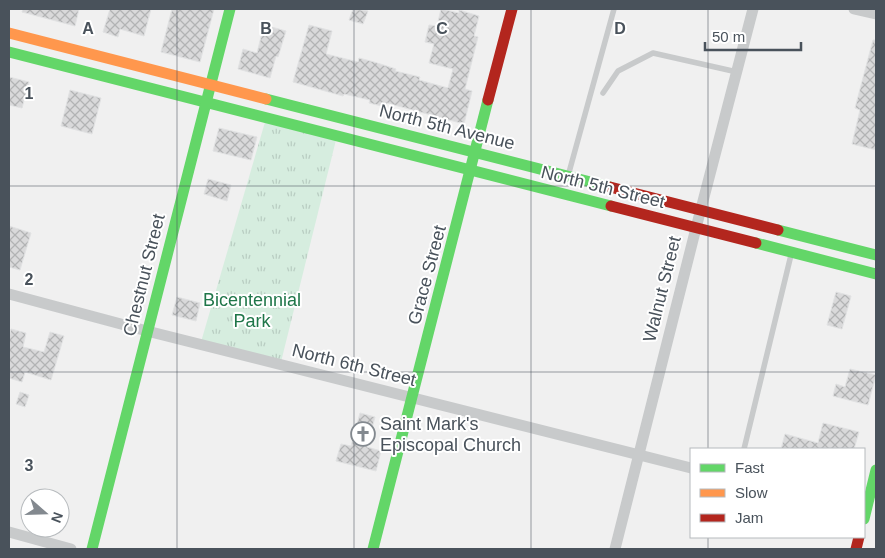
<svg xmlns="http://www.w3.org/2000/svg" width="885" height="558" viewBox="0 0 885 558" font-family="Helvetica,sans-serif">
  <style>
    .grass { fill: url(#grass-tufts) }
    .building { fill: url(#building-cross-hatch); stroke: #e1e2e3 }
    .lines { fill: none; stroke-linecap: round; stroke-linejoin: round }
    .lane { stroke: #c8cacb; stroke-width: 5.5 }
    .street { stroke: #c8cacb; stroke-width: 11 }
    .fast { stroke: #63d668; stroke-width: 11 }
    .slow { stroke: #ff974d; stroke-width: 11 }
    .jam { stroke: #b3261e; stroke-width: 11 }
    .grid { fill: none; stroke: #49525b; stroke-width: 1; stroke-opacity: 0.55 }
    .labels { text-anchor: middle; stroke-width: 4; stroke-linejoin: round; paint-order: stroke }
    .street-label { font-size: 18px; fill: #49525b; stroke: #fff }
    .park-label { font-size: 18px; fill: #1f7649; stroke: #fff }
    .poi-label { font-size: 18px; fill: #49525b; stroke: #fff; text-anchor: start }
    .grid-label { font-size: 16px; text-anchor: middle; font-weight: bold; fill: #49525b; stroke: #fff; stroke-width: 4; stroke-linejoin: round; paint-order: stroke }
  </style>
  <defs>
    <pattern id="grass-tufts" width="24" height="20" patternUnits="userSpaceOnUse" patternTransform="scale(1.25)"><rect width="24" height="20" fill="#d6eddf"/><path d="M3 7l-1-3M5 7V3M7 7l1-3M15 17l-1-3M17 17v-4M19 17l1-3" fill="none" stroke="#b9cdc2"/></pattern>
    <pattern id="building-cross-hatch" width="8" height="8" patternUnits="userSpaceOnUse" patternTransform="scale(1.25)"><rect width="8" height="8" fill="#d9d9da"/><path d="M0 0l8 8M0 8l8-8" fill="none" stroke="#b2b3b4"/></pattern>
  </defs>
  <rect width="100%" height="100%" fill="#f0f0f0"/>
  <polygon class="grass" points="265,122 336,140 281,362 201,342"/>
  <g class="building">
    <polygon points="23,9 79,9 75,26 22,12"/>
    <polygon points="110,9 151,9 144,36 120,29 118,37 103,32"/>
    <polygon points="172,9 214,9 200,62 161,52"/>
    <polygon points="353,9 368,11 363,24 349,20"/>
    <polygon points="441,9 459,13 459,10 479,16 474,36 478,37 465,89 472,91 464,124 387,103 386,107 369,103 370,100 344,94 343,96 293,82 309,25 332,31 326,54 358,62 359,58 374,62 396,69 395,71 420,77 419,80 448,88 453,69 429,63 434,44 425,42 429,25 437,26"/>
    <polygon points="264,25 286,31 278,57 276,56 270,78 238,69 243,49 257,53"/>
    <polygon points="873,40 876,40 876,150 852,144 860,110 855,108"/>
    <polygon points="9,77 29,82 22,108 9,105"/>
    <polygon points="70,90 101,98 92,134 61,126"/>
    <polygon points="219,128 257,137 251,160 213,151"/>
    <polygon points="208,179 231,185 227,201 204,194"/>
    <polygon points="9,226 31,233 20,270 9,267"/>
    <polygon points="836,292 851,296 842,329 827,325"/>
    <polygon points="177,297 200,303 196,321 172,315"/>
    <polygon points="11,329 26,333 23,347 44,352 50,332 64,336 51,380 25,372 22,382 9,378 9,338"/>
    <polygon points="850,369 876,375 868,405 833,396 836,384 845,387"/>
    <polygon points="20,392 29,395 25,407 16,404"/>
    <polygon points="360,413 375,417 367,447 381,451 376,471 336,461 341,444 351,446"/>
    <polygon points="823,423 859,432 854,449 781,449 785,434 818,443"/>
  </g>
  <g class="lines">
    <g class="lane">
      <polyline points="603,93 618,71 653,53 737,72"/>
      <polyline points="568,176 614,9"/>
      <polyline points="744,449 791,255"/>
    </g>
    <g class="street">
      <polyline points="854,9 876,14"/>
      <polyline points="9,294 147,331 691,468"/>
      <polyline points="9,532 71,549"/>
      <polyline points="615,549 696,228 753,9"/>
    </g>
    <g class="fast">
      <polyline points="9,52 611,206"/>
      <polyline points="266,99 610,187"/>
      <polyline points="778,230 876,255"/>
      <polyline points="756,243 876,274"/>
      <polyline points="864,519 876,470"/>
      <polyline points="92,549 230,9"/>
      <polyline points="373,549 488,100"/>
    </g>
    <polyline class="slow" points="9,33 266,99"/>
    <g class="jam">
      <polyline points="488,100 512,9"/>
      <polyline points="610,187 778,230"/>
      <polyline points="611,206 756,243"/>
      <polyline points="856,549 859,537"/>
    </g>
  </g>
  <path class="grid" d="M177,9V549M354,9V549M531,9V549M708,9V449M9,186H876M9,372H876M708,537V549"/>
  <defs>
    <g id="church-ring" transform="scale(1.25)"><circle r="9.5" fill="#fff" stroke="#83898f" stroke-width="1.5"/><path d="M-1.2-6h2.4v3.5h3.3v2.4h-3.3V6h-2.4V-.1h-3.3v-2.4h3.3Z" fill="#83898f"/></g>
  </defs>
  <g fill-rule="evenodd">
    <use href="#church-ring" x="363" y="434"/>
  </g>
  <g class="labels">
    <g class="street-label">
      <text transform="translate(447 127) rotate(14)" y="6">North 5th Avenue</text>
      <text transform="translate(603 187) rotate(14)" y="6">North 5th Street</text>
      <text transform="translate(144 275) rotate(-76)" y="6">Chestnut Street</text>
      <text transform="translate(427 275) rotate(-75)" y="6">Grace Street</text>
      <text transform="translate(662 289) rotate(-76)" y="6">Walnut Street</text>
      <text transform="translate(354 365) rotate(14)" y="6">North 6th Street</text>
    </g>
    <g class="park-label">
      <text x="252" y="306">Bicentennial<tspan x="252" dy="21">Park</tspan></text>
    </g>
    <g class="poi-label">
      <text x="380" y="430">Saint Mark's<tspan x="380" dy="21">Episcopal Church</tspan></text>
    </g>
  </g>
  <g class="grid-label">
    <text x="88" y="34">A</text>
    <text x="266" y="34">B</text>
    <text x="442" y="34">C</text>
    <text x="620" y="34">D</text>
    <text x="29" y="99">1</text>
    <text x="29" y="285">2</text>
    <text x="29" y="471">3</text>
  </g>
  <rect width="885" height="558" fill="none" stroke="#49525b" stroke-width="20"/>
  <rect x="690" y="448" width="175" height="90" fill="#ffffff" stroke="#b6babd"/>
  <rect x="700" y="464" width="25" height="8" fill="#63d668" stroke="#b6babd"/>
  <text x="735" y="473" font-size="15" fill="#49525b">Fast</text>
  <rect x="700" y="489" width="25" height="8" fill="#ff974d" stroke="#b6babd"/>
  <text x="735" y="498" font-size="15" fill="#49525b">Slow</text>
  <rect x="700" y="514" width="25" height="8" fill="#b3261e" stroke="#b6babd"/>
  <text x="735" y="523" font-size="15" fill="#49525b">Jam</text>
  <g transform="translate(45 513) rotate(110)"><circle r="24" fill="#ffffff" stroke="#b6babd"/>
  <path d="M0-4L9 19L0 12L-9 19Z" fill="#83898f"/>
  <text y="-8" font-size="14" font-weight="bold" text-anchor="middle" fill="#49525b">N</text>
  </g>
  <path d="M705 42v8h96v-8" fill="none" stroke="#49525b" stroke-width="2.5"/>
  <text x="712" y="42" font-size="15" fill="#49525b" stroke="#ffffff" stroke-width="4" paint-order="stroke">50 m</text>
</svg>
